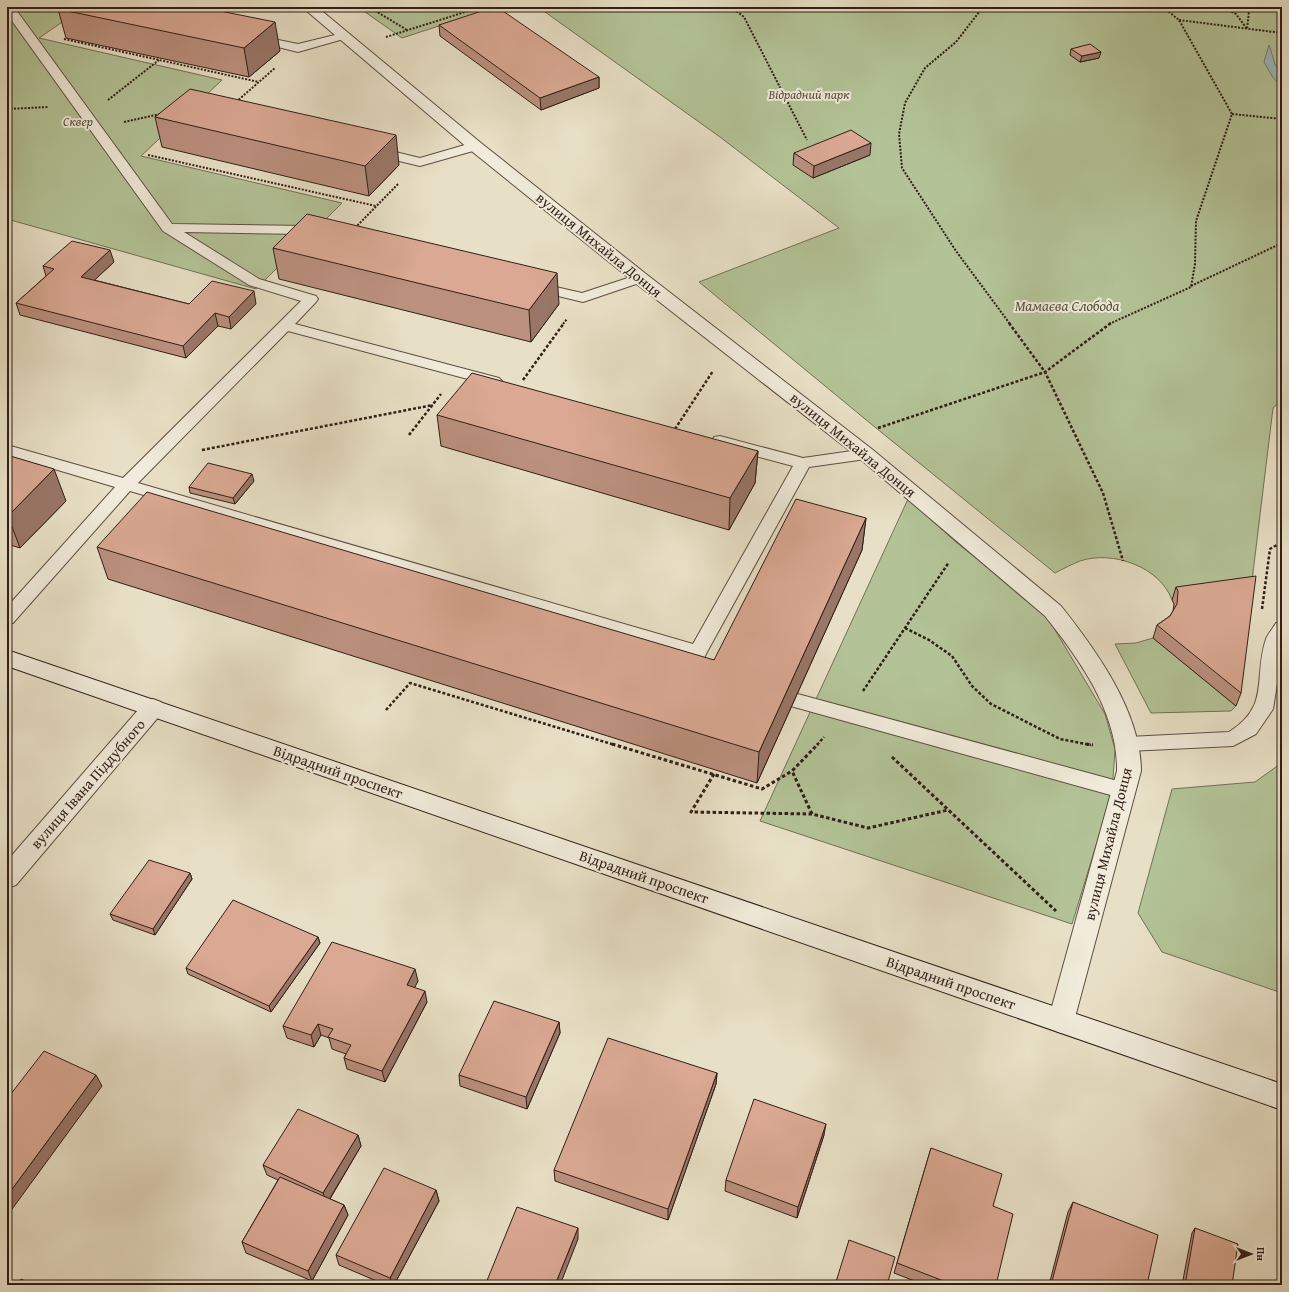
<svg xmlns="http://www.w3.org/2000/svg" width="1289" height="1292" viewBox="0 0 1289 1292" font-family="'Gentium Book Plus',serif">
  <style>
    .green { fill: #b3c397; stroke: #727057 }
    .water { fill: #9bbabf; stroke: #717c7c }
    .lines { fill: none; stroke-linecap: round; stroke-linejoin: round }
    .service-casing { stroke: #5f4e43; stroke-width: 2 }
    .minor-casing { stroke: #5f4e43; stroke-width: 2 }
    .secondary-casing { stroke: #311e17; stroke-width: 2 }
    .path-far2 { stroke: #311e17; stroke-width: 2; stroke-dasharray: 2 1.5; stroke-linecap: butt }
    .path-far1 { stroke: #311e17; stroke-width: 2.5; stroke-dasharray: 3 2; stroke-linecap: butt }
    .path { stroke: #311e17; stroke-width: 3; stroke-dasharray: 3.5 2.5; stroke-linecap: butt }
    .service { fill: #f0ebda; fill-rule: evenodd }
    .minor { fill: #f0ebda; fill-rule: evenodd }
    .secondary { fill: #f0ebda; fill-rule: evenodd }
    .wall { fill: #bb907e; stroke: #311e17 }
    .shaded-wall { fill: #997667; stroke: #311e17 }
    .building { fill: #daa893; stroke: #311e17 }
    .labels { text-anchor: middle; stroke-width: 4; stroke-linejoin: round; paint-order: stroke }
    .far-park-label { font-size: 13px; font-style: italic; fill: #58503d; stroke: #f0ebda }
    .street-label { font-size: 15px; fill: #311e17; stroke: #f0ebda }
    .park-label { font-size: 15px; font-style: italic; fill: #58503d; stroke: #f0ebda }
  </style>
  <rect width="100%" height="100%" fill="#e8e0c6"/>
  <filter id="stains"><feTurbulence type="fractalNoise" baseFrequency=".005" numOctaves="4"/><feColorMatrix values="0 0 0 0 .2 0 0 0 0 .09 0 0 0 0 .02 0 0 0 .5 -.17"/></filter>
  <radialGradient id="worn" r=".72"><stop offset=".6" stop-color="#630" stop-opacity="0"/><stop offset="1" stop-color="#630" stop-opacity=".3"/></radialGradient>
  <g class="green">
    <polygon points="7,7 84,7 39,38 222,80 141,156 342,203 256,289 7,219"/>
    <polygon points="358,7 497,7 402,38"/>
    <path d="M538,7H1282V400L1273,408L1251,589L1172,600C1160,567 1113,550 1080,561C1072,564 1063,569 1055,573L876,428L699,282L839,228L720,137Z"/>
    <polygon points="908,499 957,543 1045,613 1105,714 1115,749 1112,793 1072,924 760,821"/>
    <polygon points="1153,638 1236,706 1231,711 1151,713 1115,644 1136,643"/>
    <polygon points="1282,759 1282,993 1162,952 1138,913 1172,789 1255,782 1280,764"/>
  </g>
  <polygon class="water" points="1269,45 1275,64 1282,75 1282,88 1272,76 1264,62"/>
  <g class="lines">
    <g class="service-casing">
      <g id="service">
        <polygon points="7,7 14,7 172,224 306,226 320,229 322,232 320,235 315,236 306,234 184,232 259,279 316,296 318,299 316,302 295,324 499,378 502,381 499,384 494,386 288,331 138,483 693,644 793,466 714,445 712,441 714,437 720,436 803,458 866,449 872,450 874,454 872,458 866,459 809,467 707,652 701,664 706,666 709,671 706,676 700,678 684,673 681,668 687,655 130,491 13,623 7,624 7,607 115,487 7,455 7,445 123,478 301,301 249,285 163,231 7,14"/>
        <polygon points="343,33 349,36 347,38 298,52 250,40 248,38 254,35 298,44"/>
        <polygon points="475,142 480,143 481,146 480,149 420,166 370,154 369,151 375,147 420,158"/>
        <polygon points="640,274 645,275 647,278 645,281 583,302 529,289 527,286 529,283 534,282 582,293"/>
        <path d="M1282,622V652L1273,709L1256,734L1233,746L1128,751L1121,749L1118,744L1121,739L1128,737L1229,732C1271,706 1253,677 1266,639C1268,634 1273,628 1276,623Z"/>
        <polygon points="794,693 1125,783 1132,786 1135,791 1132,796 1125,799 787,705 785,700 787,695"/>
      </g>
    </g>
    <g class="minor-casing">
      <g id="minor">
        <path d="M302,7H317L481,143L646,274L873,450L1061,606C1096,650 1141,712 1141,771L1074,1021L1070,1029L1061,1033L1052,1029L1048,1021L1117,771C1118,713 1080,660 1045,616L859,458L634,282L469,149Z"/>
        <polygon points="153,699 161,702 164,708 161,714 16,885 7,888 7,861 145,702"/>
      </g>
    </g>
    <g class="secondary-casing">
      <polygon id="secondary" points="7,650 1282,1084 1282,1110 7,666"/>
    </g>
    <g class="path-far2">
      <polyline points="369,7 407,30"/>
      <polyline points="731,7 744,17 807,140"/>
      <polyline points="983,7 956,42 925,68 905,103 899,134 902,168 956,251 1010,324"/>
      <polyline points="1222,7 1236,14 1247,29 1249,11 1254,7"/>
      <polyline points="1179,20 1282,33"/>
      <polyline points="386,37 481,7"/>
      <polyline points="64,39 259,82"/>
      <polyline points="108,100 159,60"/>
      <polyline points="236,102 275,68"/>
      <polyline points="7,109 48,107"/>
      <polyline points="1232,114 1282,119"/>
      <polyline points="124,122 160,114"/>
      <polyline points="148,155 376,206"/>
      <polyline points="355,228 399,183"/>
      <polyline points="1191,286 1282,243"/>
      <polyline points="563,324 567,319"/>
      <polyline points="1109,324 1191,287 1195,264 1196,221 1232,114 1179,20 1163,7"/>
    </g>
    <g class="path-far1">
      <polyline points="1009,323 1045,372 1103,493 1123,561"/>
      <polyline points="523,380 564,323"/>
      <polyline points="878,428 1045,372 1111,323"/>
      <polyline points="675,429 713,371"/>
      <polyline points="409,435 441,394"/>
      <polyline points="202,450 433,405"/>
      <polyline points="1262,609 1270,549 1282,542"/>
      <polyline points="905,628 929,640 952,656 972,686 991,704 1060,739 1091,745"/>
      <polyline points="863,691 949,562"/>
      <polyline points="386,710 410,683 615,745"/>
      <polyline points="817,745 824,737"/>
    </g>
    <g class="path">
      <polyline points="612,744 762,789 792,771"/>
      <polyline points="1086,744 1093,745"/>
      <polyline points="892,757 1056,911"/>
      <polyline points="714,774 691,812 812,814 868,828 948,810"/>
      <polyline points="812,814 792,771 818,744"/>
    </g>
    <use href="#service" class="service"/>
    <use href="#minor" class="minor"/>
    <use href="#secondary" class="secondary"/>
  </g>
  <g class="wall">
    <polygon points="58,9 280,51 249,77 66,38"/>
    <polygon points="439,25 599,77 599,88 541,110 440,36"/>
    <polygon points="1071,49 1099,58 1080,62 1070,55"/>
    <polygon points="155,117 399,165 369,196 162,147"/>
    <polygon points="794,153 870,155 813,178 793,165"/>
    <polygon points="273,248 559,304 531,342 279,279"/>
    <polygon points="114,262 94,280 189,304 256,304 231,329 218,326 186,358 20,315 16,303 46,276 43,266"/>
    <polygon points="437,415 758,451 755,483 729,530 441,446"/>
    <polygon points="7,455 66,501 20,548 7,544"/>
    <polygon points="254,481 235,504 190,493 189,487"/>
    <polygon points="866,518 862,550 757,783 108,579 97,547 714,660"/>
    <polygon points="1176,587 1241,693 1236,706 1153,638 1157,625 1170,616 1173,611 1174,604 1172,600"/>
    <polygon points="190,873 192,879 155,935 113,920 110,914"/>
    <polygon points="318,937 320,943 271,1012 188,974 186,968"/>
    <polygon points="418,981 414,987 427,1002 385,1082 347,1069 344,1058 346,1054 332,1049 329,1038 321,1035 314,1047 287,1038 283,1026"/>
    <polygon points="559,1022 560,1033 527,1109 460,1086 459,1075"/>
    <polygon points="717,1073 716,1084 668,1220 555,1181 554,1170"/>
    <polygon points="358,1135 361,1146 330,1199 344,1205 348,1215 312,1281 246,1253 242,1242 278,1180 267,1175 263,1165"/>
    <polygon points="824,1135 797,1218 725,1191 726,1180"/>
    <polygon points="931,1148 996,1285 925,1285 894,1273"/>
    <polygon points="436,1190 439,1201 394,1285 386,1285 339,1265 336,1255"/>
    <polygon points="1073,1202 1147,1285 1049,1285 1068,1212"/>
    <polygon points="1195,1228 1232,1285 1182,1285 1192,1233"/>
  </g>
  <g class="shaded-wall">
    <polygon points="275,22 280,51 249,77 244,48"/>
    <polygon points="1101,52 1099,58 1080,62 1082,56"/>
    <polygon points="599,77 599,88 541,110 540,98"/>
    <polygon points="396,135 399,165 369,196 365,166"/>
    <polygon points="871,143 870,155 813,178 814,166"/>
    <polygon points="110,250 114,262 85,289 81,277"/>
    <polygon points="557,273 559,304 531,342 529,310"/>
    <polygon points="254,291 256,304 231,329 229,317"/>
    <polygon points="215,313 218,326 186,358 183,346"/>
    <polygon points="758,451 755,483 729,530 730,498"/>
    <polygon points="54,469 66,501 20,548 8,516"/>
    <polygon points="252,474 254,481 235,504 233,498"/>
    <polygon points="866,518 862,550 757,783 759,752"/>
    <polygon points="190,873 192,879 155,935 153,929"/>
    <polygon points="318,937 320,943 271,1012 269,1006"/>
    <polygon points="415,969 418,981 410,997 407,985"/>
    <polygon points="425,991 427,1002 385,1082 382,1071"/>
    <polygon points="559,1022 560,1033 527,1109 526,1097"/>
    <polygon points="318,1024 321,1035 314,1047 311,1035"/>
    <polygon points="717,1073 716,1084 668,1220 668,1209"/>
    <polygon points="96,1075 102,1086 7,1216 7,1196"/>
    <polygon points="826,1124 824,1135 797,1218 798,1207"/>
    <polygon points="358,1135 361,1146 327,1203 323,1193"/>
    <polygon points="436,1190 439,1201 394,1285 392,1285 390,1278"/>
    <polygon points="344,1205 348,1215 312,1281 308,1271"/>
    <polygon points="578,1228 578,1239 560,1285 555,1285"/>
  </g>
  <g class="building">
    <polygon points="61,7 200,7 275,22 244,48 58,9"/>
    <polygon points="494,7 497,7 599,77 540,98 439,25"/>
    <polygon points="1090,44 1101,52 1082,56 1071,49"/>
    <polygon points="190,89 396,135 365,166 155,117"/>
    <polygon points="851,130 871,143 814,166 794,153"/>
    <polygon points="307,214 557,273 529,310 273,248"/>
    <polygon points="72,241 110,250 81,277 189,304 212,281 254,291 229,317 215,313 183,346 16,303 54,269 43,266"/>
    <polygon points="472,373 758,451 730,498 437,415"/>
    <polygon points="7,455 54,469 8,516 7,516"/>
    <polygon points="208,463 252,474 233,498 189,487"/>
    <polygon points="147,492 714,660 796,499 866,518 759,752 97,547"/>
    <polygon points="1256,576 1241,693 1157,625 1170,616 1177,604 1178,591 1176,587"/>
    <polygon points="149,860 190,873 153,929 110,914"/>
    <polygon points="233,900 318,937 269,1006 186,968"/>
    <polygon points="332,942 415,969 407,985 425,991 382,1071 344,1058 351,1045 328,1037 333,1029 318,1024 311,1035 283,1026"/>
    <polygon points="494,1001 559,1022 526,1097 459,1075"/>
    <polygon points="608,1038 717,1073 668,1209 554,1170"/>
    <polygon points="44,1051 96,1075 7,1196 7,1099"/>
    <polygon points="754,1099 826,1124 798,1207 726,1180"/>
    <polygon points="298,1109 358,1135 323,1193 263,1165"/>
    <polygon points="931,1148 1002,1174 993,1206 1013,1214 996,1285 954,1285 897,1263"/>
    <polygon points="384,1168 436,1190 390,1278 336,1255"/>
    <polygon points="280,1177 344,1205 308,1271 242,1242"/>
    <polygon points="1073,1202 1158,1235 1147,1285 1051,1285"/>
    <polygon points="517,1207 578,1228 555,1285 490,1285 486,1283"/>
    <polygon points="1195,1228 1238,1244 1232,1285 1185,1285"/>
    <polygon points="849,1240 895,1257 887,1285 835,1285"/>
    <polygon points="21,1279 33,1285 17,1285"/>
    <polygon points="1268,1281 1277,1285 1267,1285"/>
  </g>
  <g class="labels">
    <g class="far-park-label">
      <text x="809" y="99">Відрадний парк</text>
      <text x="78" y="126">Сквер</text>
    </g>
    <g class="street-label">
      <text transform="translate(599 245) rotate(39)" y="5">вулиця Михайла Донця</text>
      <text transform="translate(853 445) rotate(39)" y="5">вулиця Михайла Донця</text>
      <text transform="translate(338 772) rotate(19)" y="5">Відрадний проспект</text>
      <text transform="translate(88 784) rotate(-49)" y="5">вулиця Івана Піддубного</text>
      <text transform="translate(1108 844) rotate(-76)" y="5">вулиця Михайла Донця</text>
      <text transform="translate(644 877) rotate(19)" y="5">Відрадний проспект</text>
      <text transform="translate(951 983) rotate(19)" y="5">Відрадний проспект</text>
    </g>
    <g class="park-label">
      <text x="1067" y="311">Мамаєва Слобода</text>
    </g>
  </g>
  <rect width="1289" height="1292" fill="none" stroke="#e8e0c6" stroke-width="24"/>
  <rect x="8" y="8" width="1273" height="1276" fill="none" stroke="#311e17" stroke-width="2"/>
  <rect x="12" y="12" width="1265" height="1268" fill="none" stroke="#311e17"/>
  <g transform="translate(1251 1254) rotate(90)" stroke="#f0ebda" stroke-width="3" paint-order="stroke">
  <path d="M0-3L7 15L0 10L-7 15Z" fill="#311e17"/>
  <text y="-6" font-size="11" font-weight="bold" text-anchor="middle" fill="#311e17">Пн</text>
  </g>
  <rect width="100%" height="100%" filter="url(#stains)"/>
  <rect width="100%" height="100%" fill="url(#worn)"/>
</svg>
